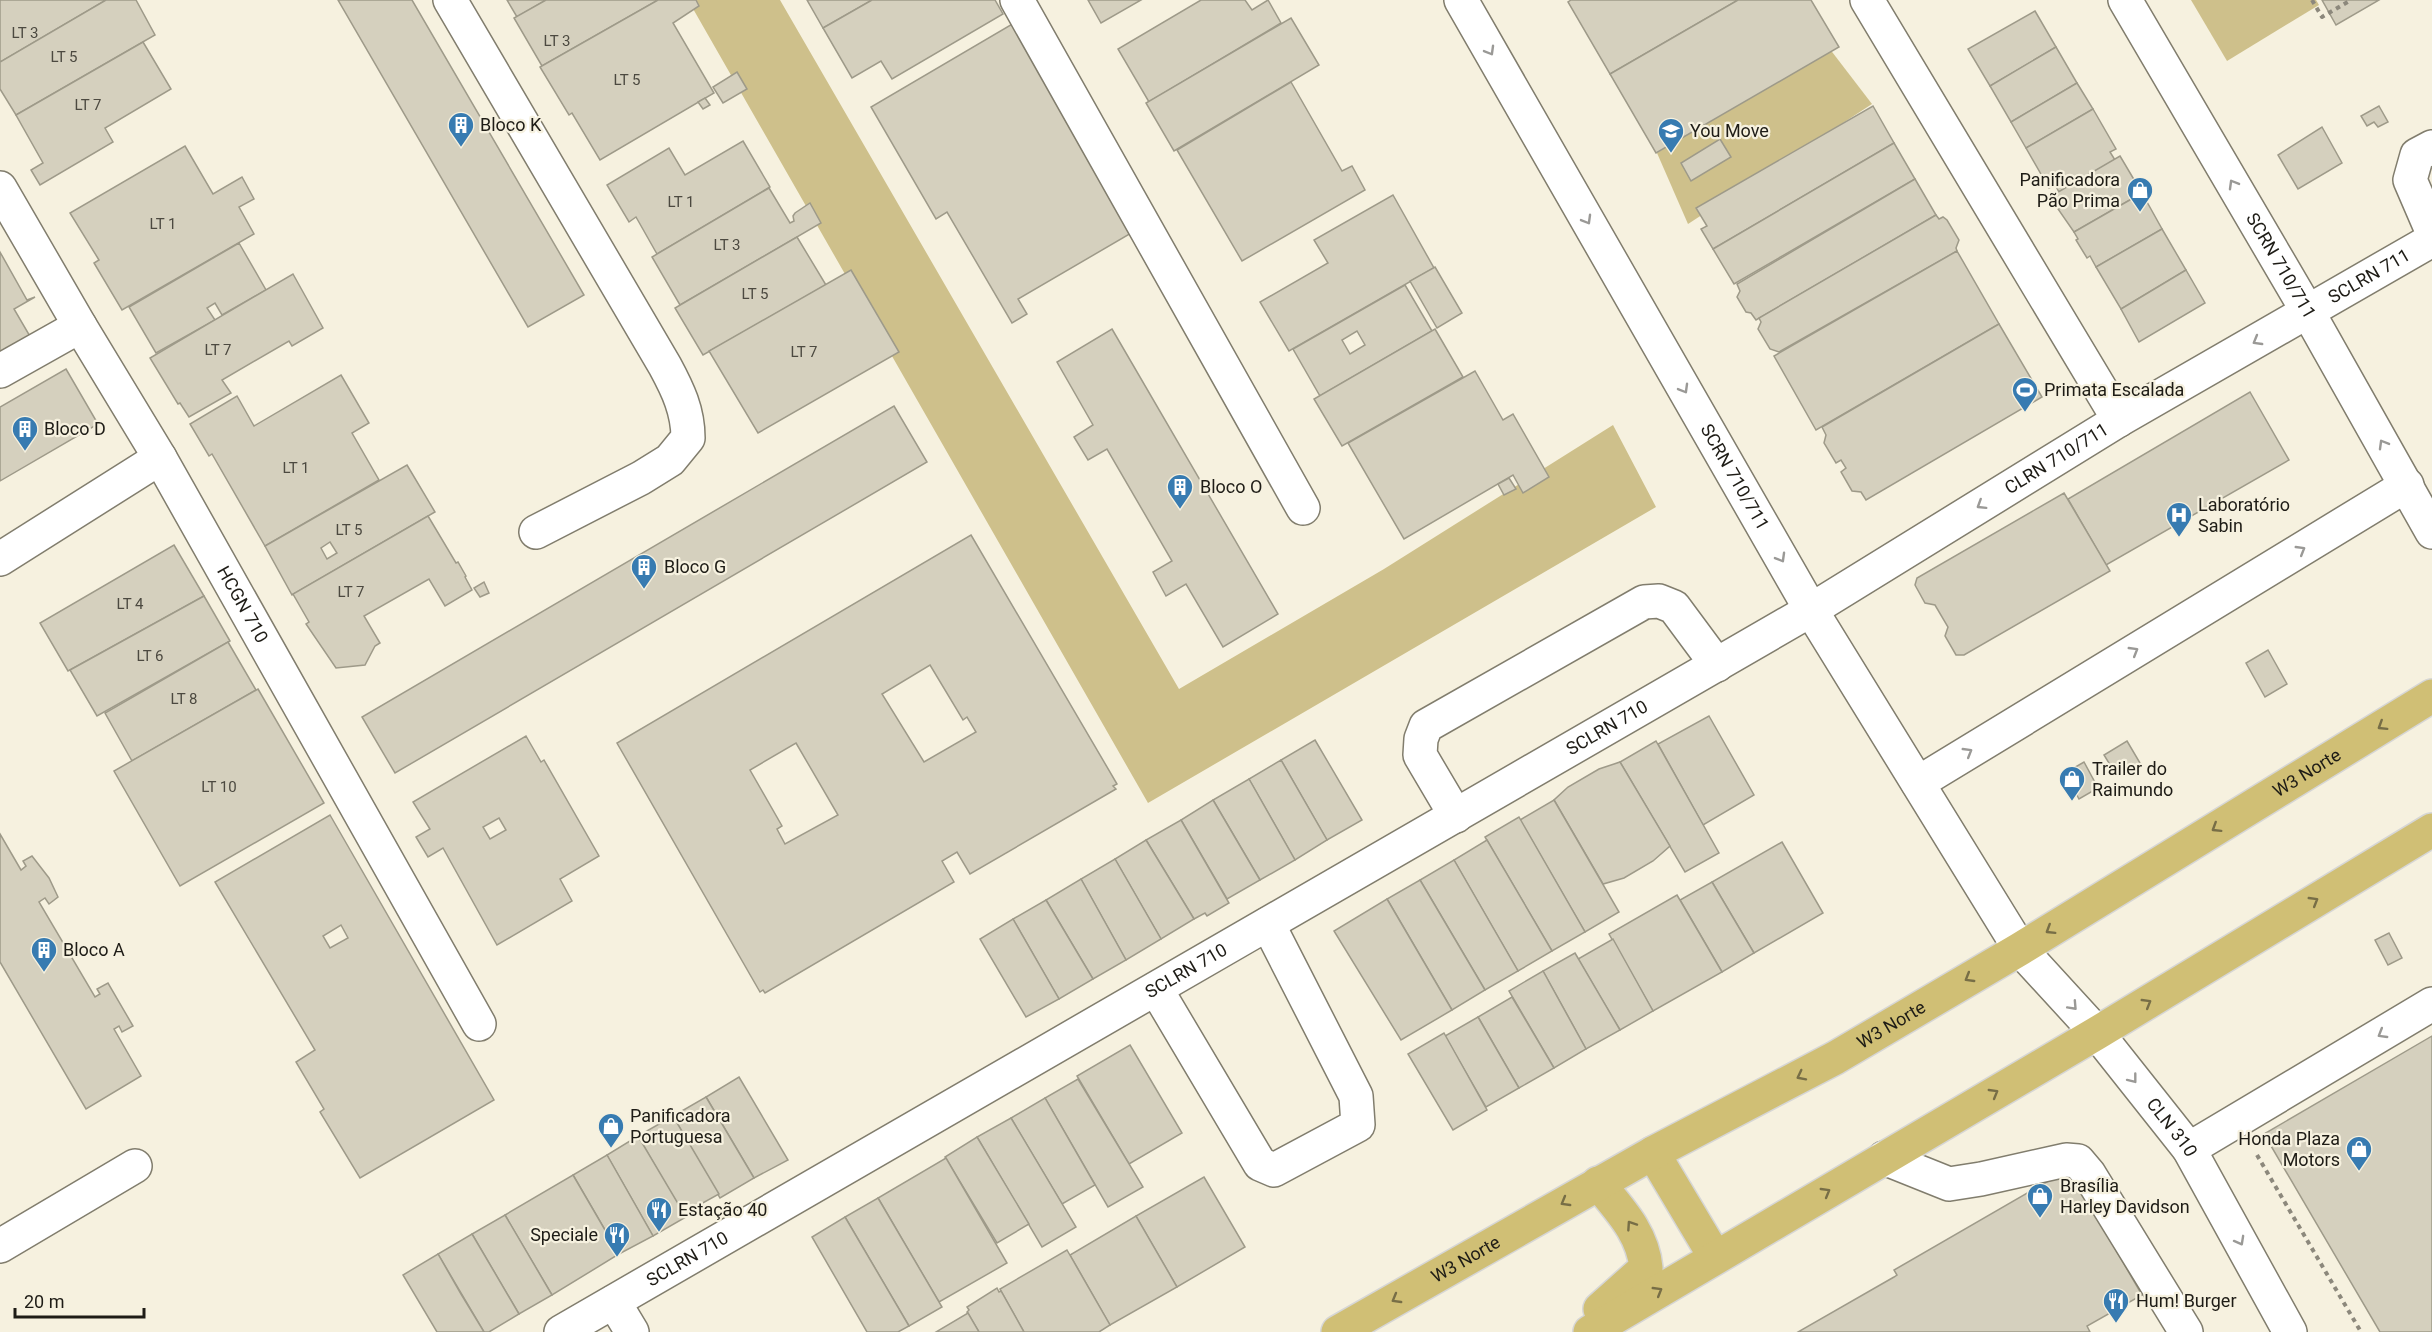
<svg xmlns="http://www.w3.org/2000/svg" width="2432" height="1332" viewBox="0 0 2432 1332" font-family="Roboto,sans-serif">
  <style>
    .green { fill: #cec08b }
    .building { fill: #d5d0be; stroke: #9e9a89; stroke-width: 1.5; fill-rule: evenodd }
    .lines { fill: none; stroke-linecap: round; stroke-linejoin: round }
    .minor-casing { stroke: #817d6d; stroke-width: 36 }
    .major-casing { stroke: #d6d6d5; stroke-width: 36 }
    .path { stroke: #8c887c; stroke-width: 4; stroke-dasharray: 4.5 4.5; stroke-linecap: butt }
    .minor { stroke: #fff; stroke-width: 33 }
    .major { stroke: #d0bf75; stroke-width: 33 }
    .oneway { stroke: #9a9996 }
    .oneway2 { stroke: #776e46 }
    .labels { text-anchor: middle; stroke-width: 4.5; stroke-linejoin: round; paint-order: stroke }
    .number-label { font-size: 15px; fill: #4c4940 }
    .poi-label { font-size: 18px; fill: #1e1c16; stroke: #f6f1df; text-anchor: start }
    .street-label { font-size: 18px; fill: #1e1c16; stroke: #f6f1df }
  </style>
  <rect width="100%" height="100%" fill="#f6f1df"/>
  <g class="green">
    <polygon points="688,0 780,0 1179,689 1384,569 1613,425 1656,507 1148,803"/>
    <polygon points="2191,0 2316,0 2319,5 2227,61"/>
    <polygon points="1826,44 1872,104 1688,224 1657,153"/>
  </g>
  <g class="building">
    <polygon points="0,0 106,0 0,62"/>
    <polygon points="106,0 136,0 155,35 16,115 0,89 0,62"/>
    <polygon points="338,0 412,0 584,295 528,327"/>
    <polygon points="507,0 546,0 517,17"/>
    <polygon points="546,0 658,0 542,66 514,18"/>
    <polygon points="658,0 696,0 699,6 673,23 714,93 600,160 572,113 569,115 540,67"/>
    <polygon points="807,0 872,0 823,28"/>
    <polygon points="872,0 995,0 1003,14 892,79 881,61 852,78 823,28"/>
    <polygon points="1088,0 1141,0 1101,23"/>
    <polygon points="1201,0 1245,0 1252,10 1268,0 1281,23 1149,102 1118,49"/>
    <polygon points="1571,0 1738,0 1610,74 1568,2"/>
    <polygon points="1738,0 1811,0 1839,47 1656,153 1610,74"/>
    <polygon points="2322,0 2379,0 2336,25"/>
    <polygon points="2035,11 2056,47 1990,86 1968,49"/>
    <polygon points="1291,18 1319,65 1174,151 1146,103"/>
    <polygon points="1014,23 1133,232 1018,299 1027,314 1012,323 947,212 936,219 871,107"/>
    <polygon points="143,42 171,89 105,128 113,142 40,185 31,170 43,163 16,115"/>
    <polygon points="2056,47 2077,83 2011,122 1990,86"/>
    <polygon points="737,72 747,89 723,103 713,87"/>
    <polygon points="1291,82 1342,171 1352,166 1365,190 1242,261 1177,150"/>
    <polygon points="2077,83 2093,109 2026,148 2011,122"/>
    <polygon points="705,98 710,105 703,109 698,102"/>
    <polygon points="1873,106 1894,143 1713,249 1701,229 1707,226 1696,208"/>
    <polygon points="2379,106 2388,122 2378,127 2374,122 2367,126 2361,116"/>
    <polygon points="2093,109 2116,149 2110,152 2115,160 2059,192 2055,185 2049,188 2026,148"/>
    <polygon points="2322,127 2342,163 2298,189 2278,155"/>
    <polygon points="1720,139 1731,157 1691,181 1681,163"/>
    <polygon points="743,141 770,187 657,254 636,217 629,222 607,185 669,148 685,175"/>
    <polygon points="1894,143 1915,179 1734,284 1713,249"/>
    <polygon points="185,146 213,194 242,177 254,199 239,207 254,234 122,310 94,263 99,260 70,213"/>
    <polygon points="2120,156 2142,193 2074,232 2058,209 2061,208 2053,195"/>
    <polygon points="1915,179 1936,215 1756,320 1751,313 1746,312 1737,297 1740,291 1737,284"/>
    <polygon points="769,188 790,223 794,221 793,216 795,213 810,203 821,223 680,305 652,257"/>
    <polygon points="2142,193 2162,229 2096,267 2090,256 2087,258 2076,240 2078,239 2074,232"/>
    <polygon points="1393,195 1434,268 1289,351 1260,302 1328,263 1314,240"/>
    <polygon points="1936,215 1939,219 1943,217 1947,220 1959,240 1956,248 1957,251 1779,352 1770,349 1758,329 1761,322 1759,318"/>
    <polygon points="2162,229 2186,270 2121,309 2096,267"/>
    <polygon points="797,237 826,285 703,355 675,308"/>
    <polygon points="239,243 266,290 222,315 215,303 207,308 215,320 156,353 129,307"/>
    <polygon points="1957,251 1999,324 1816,430 1774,356"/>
    <polygon points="0,252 27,300 35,297 14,309 31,338 0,356"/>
    <polygon points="1435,267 1462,313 1437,328 1410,281"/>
    <polygon points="851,270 899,352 758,433 709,351"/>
    <polygon points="2186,270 2205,303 2139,342 2121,309"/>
    <polygon points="293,274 323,328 292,346 289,341 222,380 231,393 189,417 180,403 178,404 150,358"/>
    <path d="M1405,285L1432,331L1320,396L1293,349ZM1357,331L1365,345L1350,354L1342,340Z"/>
    <polygon points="1999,324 2042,397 1866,500 1861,492 1852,491 1841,472 1846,468 1841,460 1836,463 1824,443 1826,435 1822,427"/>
    <polygon points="1112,329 1278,614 1223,647 1186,584 1166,596 1153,572 1172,561 1107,449 1088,460 1074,437 1093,425 1057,362"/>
    <polygon points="1435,329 1463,377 1342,446 1314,399"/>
    <polygon points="66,369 98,424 0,481 0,407"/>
    <polygon points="1475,371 1503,420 1513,414 1549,477 1523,493 1513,475 1404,539 1348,443"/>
    <polygon points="341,375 369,423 352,433 379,480 265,546 212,454 209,456 190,424 237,396 254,426"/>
    <polygon points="2250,392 2289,460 2106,565 2068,499"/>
    <polygon points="894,406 927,462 395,773 362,717"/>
    <path d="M407,465L435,512L292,595L265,546ZM330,542L337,553L327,559L321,548Z"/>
    <polygon points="1509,478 1516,489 1504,495 1498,484"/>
    <polygon points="2064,493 2110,571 1964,655 1956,655 1945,636 1948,627 1935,605 1925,603 1915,585 1917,578"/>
    <polygon points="428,516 456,563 458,562 466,576 465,577 472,590 445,606 429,579 364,616 380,643 375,646 365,665 336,668 306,624 309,622 293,594"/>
    <path d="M971,535L1117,784L1113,786L1116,789L970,874L957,852L942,861L954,882L765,993L763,990L760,992L617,743ZM930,665L963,720L967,717L976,732L924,762L882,694ZM796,743L838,815L785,844L777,829L782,826L750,770Z"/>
    <polygon points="174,545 204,596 68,671 40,623"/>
    <polygon points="484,582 489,593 480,597 474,588"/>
    <polygon points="204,596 230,641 97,716 70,670"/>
    <polygon points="228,642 256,690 132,761 105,713"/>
    <polygon points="2268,650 2287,684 2265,697 2246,663"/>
    <polygon points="258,689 324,803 180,886 114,771"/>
    <polygon points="1709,716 1754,795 1703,825 1658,744"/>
    <path d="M526,736L541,762L544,760L599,856L560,879L572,901L497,945L443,848L428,857L416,837L430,829L413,802ZM499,818L506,830L490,839L483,827Z"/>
    <polygon points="1315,740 1362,820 1327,840 1281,760"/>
    <polygon points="1656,741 1719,853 1685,872 1620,762"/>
    <polygon points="2127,741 2140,763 2117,776 2104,755"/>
    <polygon points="1281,760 1327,840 1295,860 1249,779"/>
    <polygon points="1620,762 1670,846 1653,861 1624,878 1603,884 1554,800 1568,787 1599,769"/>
    <polygon points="2084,762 2098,788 2079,799 2065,773"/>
    <polygon points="1249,779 1295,860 1260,880 1213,800"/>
    <polygon points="1213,800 1260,880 1227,899 1181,820"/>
    <polygon points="1554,800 1619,912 1585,932 1520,820"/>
    <path d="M330,815L494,1100L360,1178L320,1112L324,1109L296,1062L315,1050L215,882ZM341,925L348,938L330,948L323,936Z"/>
    <polygon points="1519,817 1585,932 1552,951 1485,837"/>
    <polygon points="1181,820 1229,903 1207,916 1205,913 1194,919 1146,840"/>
    <polygon points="0,834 21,870 26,866 23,861 32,856 49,878 58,897 49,904 45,898 39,902 95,997 100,994 97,989 108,983 133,1026 122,1032 119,1026 114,1029 141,1076 86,1109 0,962"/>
    <polygon points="1146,840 1194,919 1161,939 1115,859"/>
    <polygon points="1487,840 1552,951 1518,971 1454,860"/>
    <polygon points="1782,842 1823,913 1754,953 1712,882"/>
    <polygon points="1115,859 1161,939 1126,960 1081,879"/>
    <polygon points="1454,860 1518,971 1485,990 1420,880"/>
    <polygon points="1081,879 1126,960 1093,979 1046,900"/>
    <polygon points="1420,880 1485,990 1452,1010 1387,899"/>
    <polygon points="1712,882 1754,953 1722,972 1680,900"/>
    <polygon points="1677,895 1722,972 1653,1011 1609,934"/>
    <polygon points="1387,899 1452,1010 1401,1040 1334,931"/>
    <polygon points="1046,900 1093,979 1059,999 1013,919"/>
    <polygon points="1013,919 1059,999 1026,1017 980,939"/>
    <polygon points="2389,933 2402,958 2388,965 2375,940"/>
    <polygon points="1613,939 1653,1011 1620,1030 1578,959"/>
    <polygon points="1575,953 1620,1030 1586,1049 1543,971"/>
    <polygon points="1543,971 1586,1049 1554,1068 1509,991"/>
    <polygon points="1512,997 1554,1068 1519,1088 1478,1017"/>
    <polygon points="1478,1017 1519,1088 1486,1107 1445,1036"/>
    <polygon points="1444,1033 1487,1110 1453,1130 1408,1054"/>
    <polygon points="2432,1036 2432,1332 2380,1332 2264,1134"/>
    <polygon points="1130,1045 1182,1133 1129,1164 1077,1076"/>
    <polygon points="739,1077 788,1160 754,1178 706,1097"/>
    <polygon points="1078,1079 1143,1187 1108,1207 1045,1098"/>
    <polygon points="706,1097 754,1178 720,1198 673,1116"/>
    <polygon points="1045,1098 1095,1185 1062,1204 1011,1118"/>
    <polygon points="673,1116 719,1194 683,1214 638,1136"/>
    <polygon points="1011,1118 1076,1227 1042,1247 977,1137"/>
    <polygon points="638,1136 686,1217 653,1236 607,1155"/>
    <polygon points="977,1137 1029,1224 997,1243 945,1157"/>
    <polygon points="607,1155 653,1236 619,1254 573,1175"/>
    <polygon points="946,1158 1007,1263 939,1302 878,1198"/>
    <polygon points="2069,1169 2142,1295 2087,1326 2090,1332 1798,1332 1894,1277 1897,1275 1894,1270"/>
    <polygon points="573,1175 619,1254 552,1295 505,1215"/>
    <polygon points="1204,1177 1245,1247 1177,1287 1136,1216"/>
    <polygon points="878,1198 942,1307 909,1326 845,1217"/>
    <polygon points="505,1215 552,1295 519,1314 472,1234"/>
    <polygon points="1136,1216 1177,1287 1110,1325 1070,1255"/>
    <polygon points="845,1217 909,1326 898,1332 867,1332 812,1237"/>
    <polygon points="472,1234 519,1314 489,1332 484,1332 438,1254"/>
    <polygon points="1067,1250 1110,1325 1099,1332 1024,1332 1000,1289"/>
    <polygon points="438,1254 461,1294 484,1332 437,1332 403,1275"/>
    <polygon points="997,1288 999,1292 1001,1291 1024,1332 979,1332 967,1312 969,1310 967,1307"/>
    <polygon points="968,1313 979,1332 936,1332"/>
  </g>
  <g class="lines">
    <g class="minor-casing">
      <g id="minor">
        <path d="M450,0L665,366C678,390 688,411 688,438L670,460L641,478L536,532"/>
        <polyline points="1017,0 1303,508"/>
        <path id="s1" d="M1461,0L1811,610L2020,949L2097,1033L2189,1149L2290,1332"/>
        <polyline points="1867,0 2119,420"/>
        <path id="s2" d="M2125,0L2308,312L2432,532"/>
        <polyline points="2432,147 2417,155 2410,180 2432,231"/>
        <path id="s3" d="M0,188L80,326L160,458L479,1024"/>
        <polyline points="0,371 80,326"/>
        <polyline points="0,559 160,458"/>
        <polyline points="1918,783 2407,485"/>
        <polyline points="1456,816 1420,755 1421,739 1426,726 1644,602 1659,601 1674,607 1717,665"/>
        <polyline points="1156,989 1260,1164 1274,1170 1358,1125 1356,1096 1268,924"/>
        <polyline points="2189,1149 2432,1004"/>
        <polyline points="1884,1158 1949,1184 1981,1179 2066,1160 2078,1161 2089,1174 2186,1332"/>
        <polyline points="0,1246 135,1166"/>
        <polyline points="614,1302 632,1332"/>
        <path id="s4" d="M561,1332L1811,610L2119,420L2432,240"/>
      </g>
    </g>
    <g class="major-casing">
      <g id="major">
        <polyline points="1653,1153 1715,1257"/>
        <path d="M1598,1183C1619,1209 1643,1233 1646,1268L1600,1309"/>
        <path id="s5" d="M1338,1332L1653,1153L1835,1058L2020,949L2432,696"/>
        <polyline points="1590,1332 2097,1033 2432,830"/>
      </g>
    </g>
    <g class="path">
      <polyline points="2312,0 2322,17 2351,0"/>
      <polyline points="2257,1155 2361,1332"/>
    </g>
    <use href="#minor" class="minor"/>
    <use href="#major" class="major"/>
  </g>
  <defs><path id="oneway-chevron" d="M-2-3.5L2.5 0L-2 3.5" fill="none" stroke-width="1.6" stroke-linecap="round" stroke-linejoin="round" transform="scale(1.5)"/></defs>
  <g class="oneway">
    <use href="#oneway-chevron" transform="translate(1490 51) rotate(60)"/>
    <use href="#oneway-chevron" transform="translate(2233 184) rotate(-120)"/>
    <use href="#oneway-chevron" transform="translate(1587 220) rotate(60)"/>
    <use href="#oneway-chevron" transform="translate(2257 341) rotate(150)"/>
    <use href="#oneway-chevron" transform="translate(1684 389) rotate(60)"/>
    <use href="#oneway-chevron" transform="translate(2383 444) rotate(-120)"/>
    <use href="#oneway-chevron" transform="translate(1981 505) rotate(148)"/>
    <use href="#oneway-chevron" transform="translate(2301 550) rotate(-31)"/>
    <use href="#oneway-chevron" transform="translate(1781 558) rotate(60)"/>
    <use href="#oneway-chevron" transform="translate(2134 651) rotate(-31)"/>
    <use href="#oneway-chevron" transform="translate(1968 752) rotate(-31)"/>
    <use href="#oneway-chevron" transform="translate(2073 1006) rotate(47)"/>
    <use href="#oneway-chevron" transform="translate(2382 1034) rotate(149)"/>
    <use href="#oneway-chevron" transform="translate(2133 1079) rotate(52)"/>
    <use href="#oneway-chevron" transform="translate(2240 1241) rotate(61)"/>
  </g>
  <g class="oneway2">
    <use href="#oneway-chevron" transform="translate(2382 726) rotate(148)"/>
    <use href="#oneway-chevron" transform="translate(2216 828) rotate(148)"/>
    <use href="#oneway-chevron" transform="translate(2314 901) rotate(-31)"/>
    <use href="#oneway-chevron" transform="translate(2050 930) rotate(148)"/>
    <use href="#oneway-chevron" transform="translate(1969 978) rotate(149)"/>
    <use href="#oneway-chevron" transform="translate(2147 1003) rotate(-31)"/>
    <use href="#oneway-chevron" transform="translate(1801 1076) rotate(153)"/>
    <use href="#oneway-chevron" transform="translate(1994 1093) rotate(-30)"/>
    <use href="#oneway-chevron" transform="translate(1826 1192) rotate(-30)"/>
    <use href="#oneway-chevron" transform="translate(1565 1202) rotate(150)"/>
    <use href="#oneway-chevron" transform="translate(1631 1225) rotate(-124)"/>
    <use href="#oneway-chevron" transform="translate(1658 1291) rotate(-31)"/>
    <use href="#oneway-chevron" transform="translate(1396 1299) rotate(150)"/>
  </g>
  <defs>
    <g id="building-pin" transform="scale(1.35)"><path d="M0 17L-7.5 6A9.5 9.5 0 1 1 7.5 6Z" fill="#377bb1" stroke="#f6f1df"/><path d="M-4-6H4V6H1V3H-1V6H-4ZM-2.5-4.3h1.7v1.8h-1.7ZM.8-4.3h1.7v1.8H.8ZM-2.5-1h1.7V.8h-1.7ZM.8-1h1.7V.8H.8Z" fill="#fff"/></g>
    <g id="school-pin" transform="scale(1.35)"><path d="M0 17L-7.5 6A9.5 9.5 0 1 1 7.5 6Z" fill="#377bb1" stroke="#f6f1df"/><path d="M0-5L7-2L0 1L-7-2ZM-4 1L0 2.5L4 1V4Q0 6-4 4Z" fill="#fff"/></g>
    <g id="shop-pin" transform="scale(1.35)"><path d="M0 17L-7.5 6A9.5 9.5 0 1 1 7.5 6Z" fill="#377bb1" stroke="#f6f1df"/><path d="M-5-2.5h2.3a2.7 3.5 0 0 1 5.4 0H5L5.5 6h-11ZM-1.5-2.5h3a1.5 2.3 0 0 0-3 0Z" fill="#fff"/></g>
    <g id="stadium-pin" transform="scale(1.35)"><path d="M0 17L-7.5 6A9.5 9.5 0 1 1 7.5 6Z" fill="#377bb1" stroke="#f6f1df"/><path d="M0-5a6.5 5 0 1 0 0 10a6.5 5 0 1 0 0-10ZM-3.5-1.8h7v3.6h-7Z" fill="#fff"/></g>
    <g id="hospital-pin" transform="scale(1.35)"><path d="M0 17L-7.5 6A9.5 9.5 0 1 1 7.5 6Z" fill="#377bb1" stroke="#f6f1df"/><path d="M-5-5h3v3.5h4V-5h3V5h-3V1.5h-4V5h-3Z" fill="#fff"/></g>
    <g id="restaurant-pin" transform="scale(1.35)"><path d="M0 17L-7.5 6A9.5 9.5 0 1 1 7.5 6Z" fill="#377bb1" stroke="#f6f1df"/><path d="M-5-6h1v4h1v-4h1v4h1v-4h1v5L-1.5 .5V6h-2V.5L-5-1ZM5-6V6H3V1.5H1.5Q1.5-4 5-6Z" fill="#fff"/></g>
  </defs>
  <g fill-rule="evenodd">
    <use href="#building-pin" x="461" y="125"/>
    <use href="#school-pin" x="1671" y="131"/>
    <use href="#shop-pin" x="2140" y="190"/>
    <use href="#stadium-pin" x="2025" y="390"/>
    <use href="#building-pin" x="25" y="429"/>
    <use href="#building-pin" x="1180" y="487"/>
    <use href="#hospital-pin" x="2179" y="515"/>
    <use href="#building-pin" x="644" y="567"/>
    <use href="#shop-pin" x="2072" y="779"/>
    <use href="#building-pin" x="44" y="950"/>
    <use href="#shop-pin" x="611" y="1126"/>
    <use href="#shop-pin" x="2359" y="1149"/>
    <use href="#shop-pin" x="2040" y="1196"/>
    <use href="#restaurant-pin" x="659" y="1210"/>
    <use href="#restaurant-pin" x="617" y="1235"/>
    <use href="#restaurant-pin" x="2116" y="1301"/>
  </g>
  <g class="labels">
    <g class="number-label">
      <text x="25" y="38">LT 3</text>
      <text x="557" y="46">LT 3</text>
      <text x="64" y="62">LT 5</text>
      <text x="627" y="85">LT 5</text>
      <text x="88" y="110">LT 7</text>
      <text x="681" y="207">LT 1</text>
      <text x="163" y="229">LT 1</text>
      <text x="727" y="250">LT 3</text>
      <text x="755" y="299">LT 5</text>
      <text x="218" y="355">LT 7</text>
      <text x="804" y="357">LT 7</text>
      <text x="296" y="473">LT 1</text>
      <text x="349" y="535">LT 5</text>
      <text x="351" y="597">LT 7</text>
      <text x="130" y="609">LT 4</text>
      <text x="150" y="661">LT 6</text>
      <text x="184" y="704">LT 8</text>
      <text x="219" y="792">LT 10</text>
    </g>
    <g class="poi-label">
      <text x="480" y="131">Bloco K</text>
      <text x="1690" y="137">You Move</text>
      <text x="2120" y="186" text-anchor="end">Panificadora<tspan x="2120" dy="21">Pão Prima</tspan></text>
      <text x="2044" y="396">Primata Escalada</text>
      <text x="44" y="435">Bloco D</text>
      <text x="1200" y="493">Bloco O</text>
      <text x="2198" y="511">Laboratório<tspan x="2198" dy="21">Sabin</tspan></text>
      <text x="664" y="573">Bloco G</text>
      <text x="2092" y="775">Trailer do<tspan x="2092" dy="21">Raimundo</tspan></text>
      <text x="63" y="956">Bloco A</text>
      <text x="630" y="1122">Panificadora<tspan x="630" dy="21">Portuguesa</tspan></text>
      <text x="2340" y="1145" text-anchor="end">Honda Plaza<tspan x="2340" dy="21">Motors</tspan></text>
      <text x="2060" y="1192">Brasília<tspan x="2060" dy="21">Harley Davidson</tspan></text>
      <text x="678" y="1216">Estação 40</text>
      <text x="598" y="1241" text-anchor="end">Speciale</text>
      <text x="2136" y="1307">Hum! Burger</text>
    </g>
    <g class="street-label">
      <text dy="6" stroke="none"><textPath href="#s2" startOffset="308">SCRN 710/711</textPath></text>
      <text dy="6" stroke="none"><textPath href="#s4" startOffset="2094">SCLRN 711</textPath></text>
      <text dy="6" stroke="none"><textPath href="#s4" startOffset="1732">CLRN 710/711</textPath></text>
      <text dy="6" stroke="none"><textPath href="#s1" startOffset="550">SCRN 710/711</textPath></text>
      <text dy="6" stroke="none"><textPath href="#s3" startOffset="482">HCGN 710</textPath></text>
      <text dy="6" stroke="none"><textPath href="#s4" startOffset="1208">SCLRN 710</textPath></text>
      <text dy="6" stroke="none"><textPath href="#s5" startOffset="1119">W3 Norte</textPath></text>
      <text dy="6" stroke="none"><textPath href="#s4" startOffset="722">SCLRN 710</textPath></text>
      <text dy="6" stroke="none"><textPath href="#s5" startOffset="633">W3 Norte</textPath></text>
      <text dy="6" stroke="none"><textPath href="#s1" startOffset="1336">CLN 310</textPath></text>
      <text dy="6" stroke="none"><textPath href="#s4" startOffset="146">SCLRN 710</textPath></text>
      <text dy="6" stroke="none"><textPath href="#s5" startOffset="147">W3 Norte</textPath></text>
    </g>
  </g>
  <path d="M15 1308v9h129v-9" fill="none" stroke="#1e1c16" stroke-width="3"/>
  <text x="24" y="1308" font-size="18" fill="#1e1c16" stroke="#f6f1df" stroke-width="4.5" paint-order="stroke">20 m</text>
</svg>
